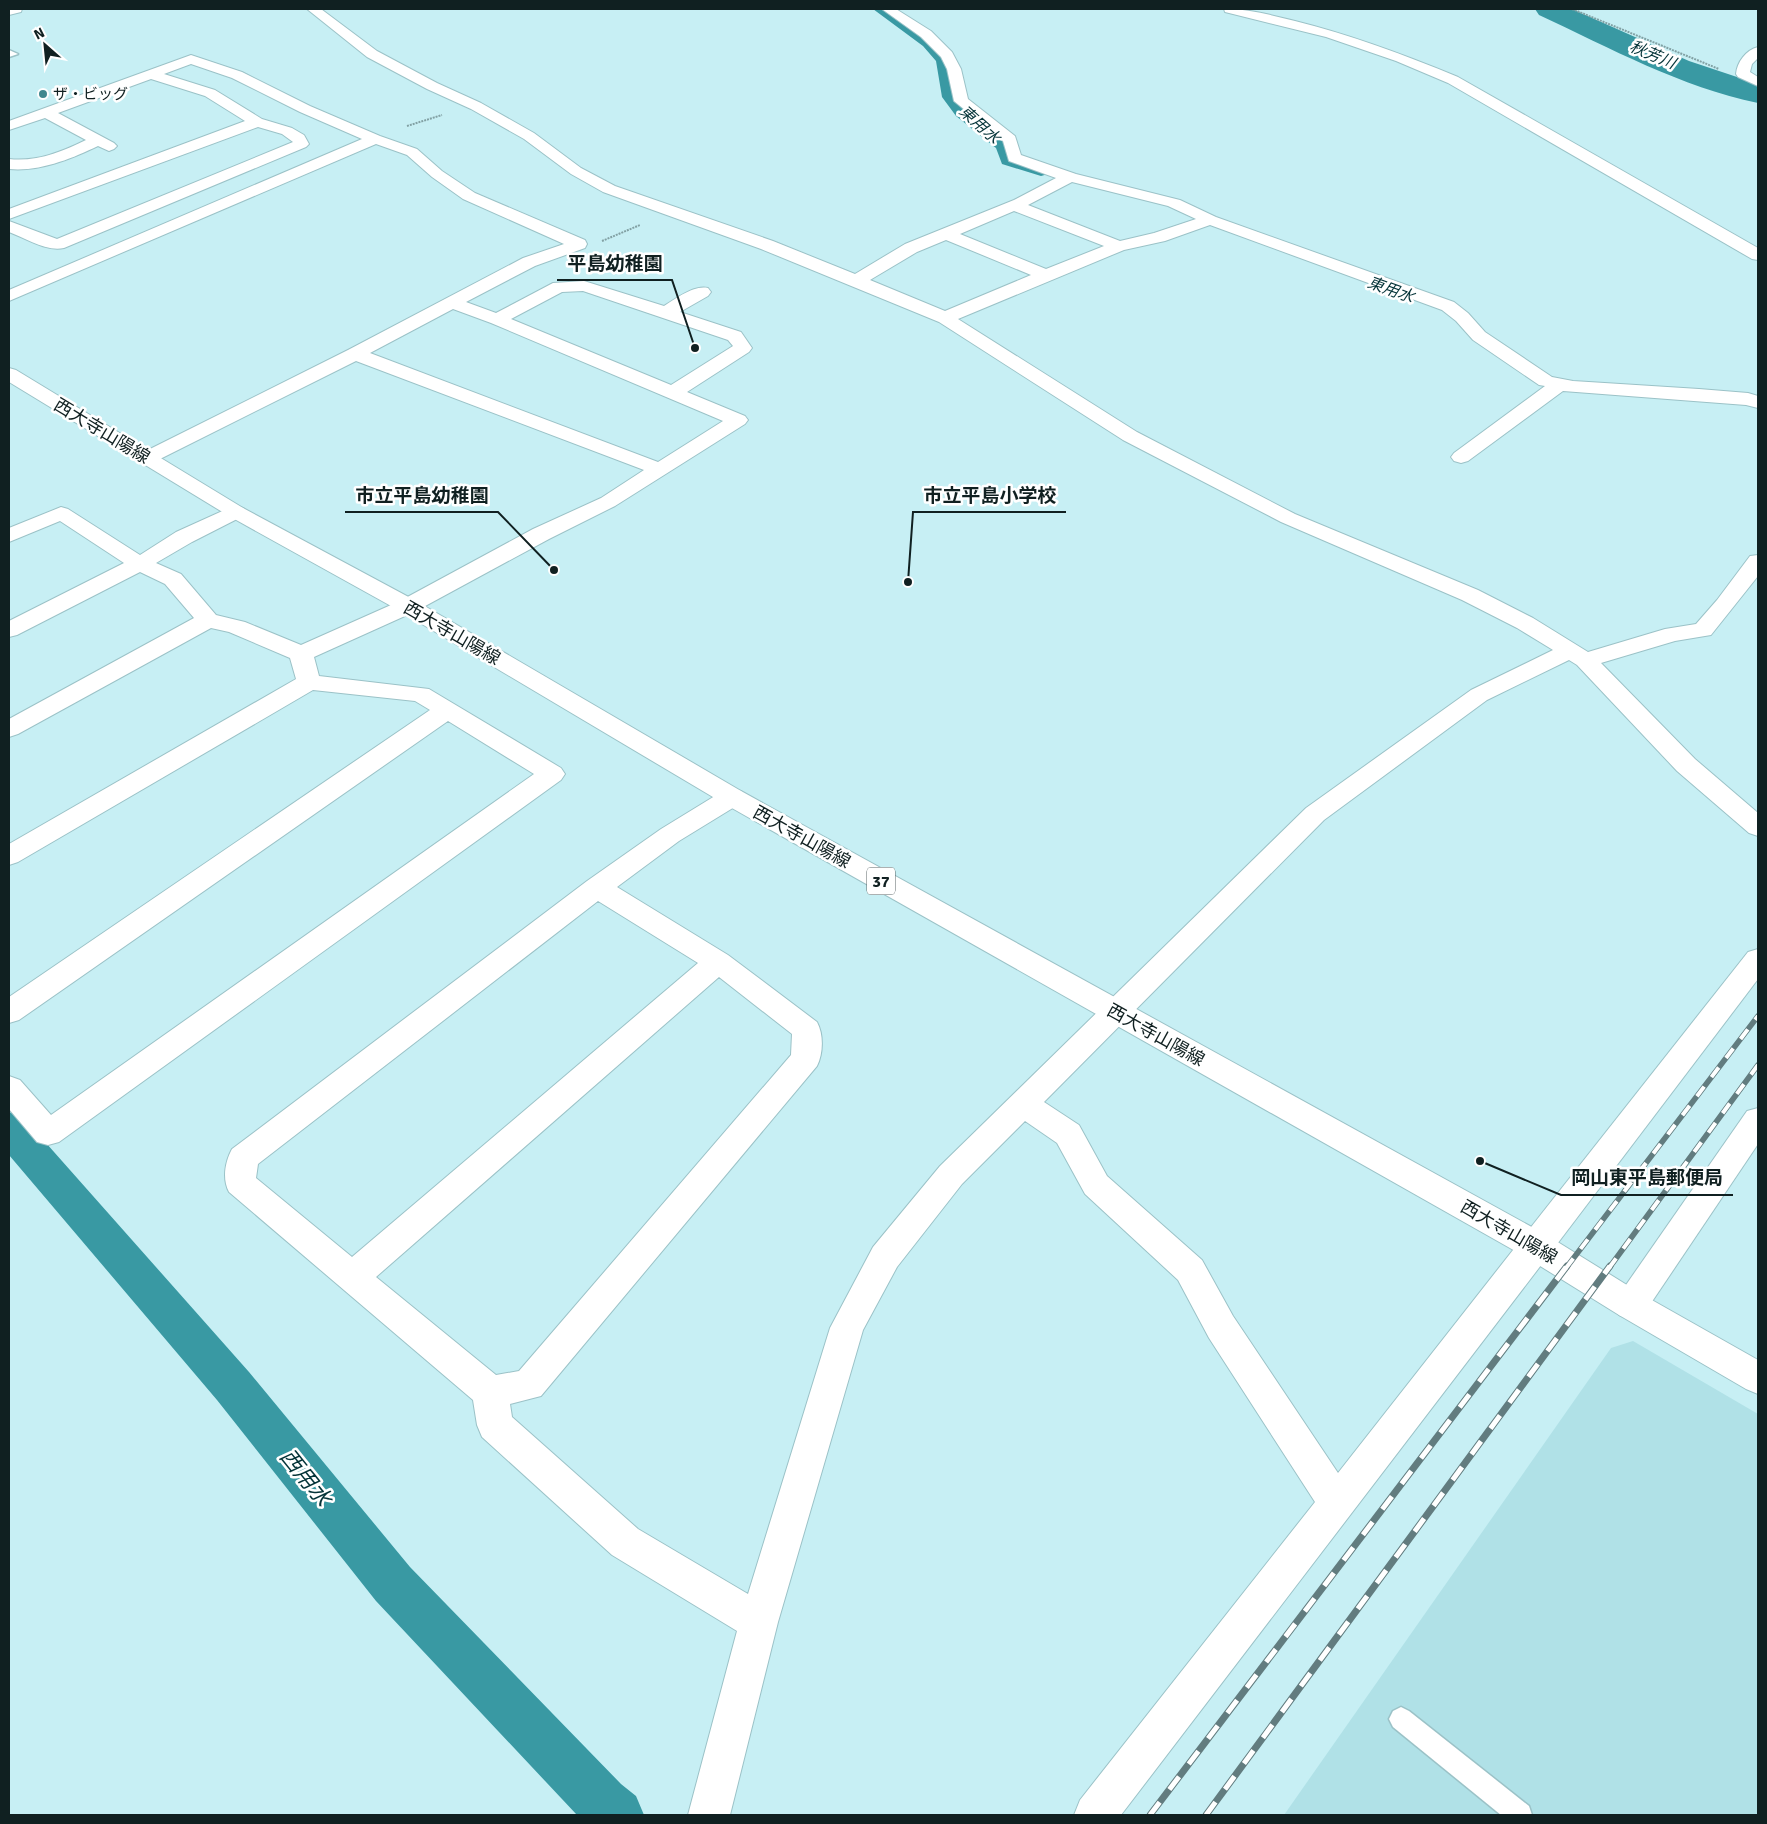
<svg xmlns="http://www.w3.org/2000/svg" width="1767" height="1824" viewBox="0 0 1767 1824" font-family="Signika,'Noto Sans JP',sans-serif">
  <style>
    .built { fill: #b0e1e7 }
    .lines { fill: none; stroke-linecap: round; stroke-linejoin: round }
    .canal { fill: #3999a3; fill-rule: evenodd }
    .river { fill: #3999a3; fill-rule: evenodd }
    .lane-casing { stroke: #9bc2c7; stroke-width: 3 }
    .street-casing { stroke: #9bc2c7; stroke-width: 2 }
    .secondary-casing { stroke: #9bc2c7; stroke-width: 2 }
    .primary-casing { stroke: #9bc2c7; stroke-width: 2 }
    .path { stroke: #82a1a4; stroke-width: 2; stroke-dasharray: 2 1; stroke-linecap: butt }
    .lane { fill: #fff; fill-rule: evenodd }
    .street { fill: #fff; fill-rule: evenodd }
    .secondary { fill: #fff; fill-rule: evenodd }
    .primary { fill: #fff; fill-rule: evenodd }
    .rail-far1-casing { stroke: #627c7f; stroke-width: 5.5 }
    .rail-casing { stroke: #627c7f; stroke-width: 7 }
    .rail-far1 { stroke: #fff; stroke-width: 4; stroke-dasharray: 12; stroke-linecap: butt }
    .rail { stroke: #fff; stroke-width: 5; stroke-dasharray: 16; stroke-linecap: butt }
    .poi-dot { fill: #3f878e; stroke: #fff; stroke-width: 2 }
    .labels { text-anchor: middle; stroke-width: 5; stroke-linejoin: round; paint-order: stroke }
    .far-poi-label { font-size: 15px; fill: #102021; stroke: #fff; text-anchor: start }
    .far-water-label { font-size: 16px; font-style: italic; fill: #043338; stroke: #fff }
    .shield { fill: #fff; stroke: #586364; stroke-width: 1 }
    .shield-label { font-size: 16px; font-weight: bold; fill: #102021 }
    .street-label { font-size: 18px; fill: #102021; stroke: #fff }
    .near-water-label { font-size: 22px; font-style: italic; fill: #043338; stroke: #fff }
    .leader { fill: none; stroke: #102021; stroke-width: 2 }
    .callout-dot { fill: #102021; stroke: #fff; stroke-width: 2 }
    .callout-label { font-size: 19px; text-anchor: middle; font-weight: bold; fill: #102021; stroke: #fff; stroke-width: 5; stroke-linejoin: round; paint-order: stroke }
  </style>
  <rect width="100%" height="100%" fill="#c7eff4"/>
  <polygon class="built" points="1633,1341 1758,1414 1758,1815 1284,1815 1611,1348"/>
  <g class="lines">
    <g class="canal">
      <polygon points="873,9 892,9 935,38 954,60 960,96 970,108 1012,142 1018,156 1048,166 1051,170 1048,174 1041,176 1002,164 996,148 956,116 942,97 936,61 923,46"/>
      <polygon points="9,1112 23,1117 249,1372 410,1567 621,1784 636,1796 644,1815 577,1815 376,1601 217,1400 9,1155"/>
    </g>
    <path class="river" d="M1535,9H1572L1689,61L1758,84V103C1681,87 1610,48 1539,15Z"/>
    <g class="lane-casing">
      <g id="lane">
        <polygon points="9,50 18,54 9,57"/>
        <polygon points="1401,1707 1409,1711 1529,1806 1532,1815 1501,1815 1393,1727 1389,1719 1393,1711"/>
      </g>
    </g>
    <g class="street-casing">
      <g id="street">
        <polygon points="9,9 22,9 21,12 9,15"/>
        <path d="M307,9H321L377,51L437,83L481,103L534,133L581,168L615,186L773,241L855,274L905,244L1014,200L1056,178L1009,161L1003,141L954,101L947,69L941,57L921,37L882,9H896L931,31L952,52L961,69L968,99L1015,136L1021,155L1076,174L1180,200L1216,217L1454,302L1468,313L1485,332L1552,377L1573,381L1699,389L1748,393L1758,396V408L1746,405L1563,391L1468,461L1461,463L1454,461L1451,457L1454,453L1545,386L1539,385L1473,340L1456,321L1442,310L1210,225L1165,241L1124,250L958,319L1137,432L1295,514L1478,590L1533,618L1588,652L1665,629L1696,624L1717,600L1750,556L1758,555V576L1711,635L1675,641L1601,663L1695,759L1758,813V836L1749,833L1677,771L1577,665L1569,660L1487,700L1324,820L1044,1102L1079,1125L1107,1176L1202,1260L1233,1316L1338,1473L1524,1236L1536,1232L1548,1236L1552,1246L1548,1256L1121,1815H1074L1080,1800L1315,1502L1209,1338L1178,1280L1085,1194L1057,1143L1025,1121L962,1184L897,1267L863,1330L778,1622L730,1815H688L737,1631L612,1555L482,1437L477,1425L473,1400L229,1192C222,1179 225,1162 232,1149L587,881L661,829L723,791L732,789L741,791L745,797L741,803L679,841L617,887L728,955L817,1022C824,1035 823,1054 817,1066L541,1396L510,1404L512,1417L638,1529L748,1594L830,1328L873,1247L940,1166L1306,808L1471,690L1553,650L1517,628L1462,600L1281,522L1123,440L939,322L761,249L603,192L571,174L524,139L471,109L427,89L367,57ZM1072,182L1168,206L1196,219L1154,233L1120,241L1028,205ZM1014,211L1104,246L1046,269L960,234ZM946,240L1031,275L945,311L870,280L917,252ZM598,901L698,963L352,1257L256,1178L258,1164ZM719,977L792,1034L791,1055L519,1371L496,1375L376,1277Z"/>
        <path d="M1224,9C1249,9 1271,15 1295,21C1351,35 1405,55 1458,77L1758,248V260L1752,259L1448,83L1396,61L1326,37L1225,12Z"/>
        <path d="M1758,47V58L1752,64L1750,72L1758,77V86L1738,77L1736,74C1737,62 1746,50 1758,47Z"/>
        <path d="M191,55L242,72L310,106L380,136L417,149L442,171L475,193L585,240L587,244L585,248L535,266L466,302L496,313L553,283L584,281L664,306C676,299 693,285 708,288L711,292L708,296L680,312L741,332L752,348L749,352L687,392L745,416L748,420L745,424L615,506L549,539L416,611L314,657L319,676L429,689L561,768L565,774L561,780L59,1142L48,1145L37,1142L9,1109V1076L20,1080L51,1115L534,774L448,721L19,1020L9,1023V997L430,710L415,701L313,690L18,862L9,865V844L296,679L290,658L229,632L211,628L18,734L9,737V719L194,618L165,584L140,572L17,635L9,637V621L124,563L60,521L9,542V528L61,507L68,509L140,555L176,532L229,508L236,506L243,508L247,512L243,516L192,542L156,563L181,574L216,615L245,622L301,645L400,601L533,529L601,498L644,470L356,361L154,462L147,464L140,462L137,458L140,454L348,350L523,258L564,244L463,199L432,177L407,155L376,144L9,301V290L362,139L300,112L232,78L191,64L164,74L215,90L262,119L292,128L304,135L309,144L306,147L64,248C46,252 25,238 9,232V221L57,239L293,142L282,134L258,127L9,219V209L245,121L205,96L151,79L58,113L114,143L117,146L114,149L109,151L98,146C71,159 39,172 9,169V159C36,162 62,152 86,140L45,118L9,130V121ZM583,291L728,340L733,346L671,385L511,319L562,292ZM453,309L491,323L723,421L658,462L370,353Z"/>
        <polygon points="1758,1108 1758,1144 1643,1315 1631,1320 1619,1315 1614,1305 1619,1295 1747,1111"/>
      </g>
    </g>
    <g class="secondary-casing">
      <polygon id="secondary" points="1758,949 1758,979 1548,1256 1536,1260 1524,1256 1520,1246 1524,1236 1748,952"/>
    </g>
    <g class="primary-casing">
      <polygon id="primary" points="9,368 16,370 243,508 416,601 741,791 1548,1236 1643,1295 1758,1360 1758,1394 1746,1389 1619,1315 1524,1256 723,803 400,611 229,516 9,382"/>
    </g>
    <g class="path">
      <polyline points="1572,9 1719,69"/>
      <polyline points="407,126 442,115"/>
      <polyline points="602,241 640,225"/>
    </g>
    <use href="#lane" class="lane"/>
    <use href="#street" class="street"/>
    <use href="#secondary" class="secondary"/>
    <use href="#primary" class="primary"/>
    <g class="rail-far1-casing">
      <g id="rail-far1">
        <polyline points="1566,1268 1758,1016"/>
        <polyline points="1609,1268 1758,1065"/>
      </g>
    </g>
    <g class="rail-casing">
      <g id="rail">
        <polyline points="1150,1815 1567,1266"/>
        <polyline points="1206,1815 1610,1266"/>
      </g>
    </g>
    <use href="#rail-far1" class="rail-far1"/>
    <use href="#rail" class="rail"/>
  </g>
  <circle class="poi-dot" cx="43" cy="94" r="5"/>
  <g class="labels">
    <g class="far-poi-label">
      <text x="53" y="99">ザ・ビッグ</text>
    </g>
    <g class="far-water-label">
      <text transform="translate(1653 54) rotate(23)" y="6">秋芳川</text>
      <text transform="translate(980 124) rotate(42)" y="6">東用水</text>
      <text transform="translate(1391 289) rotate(20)" y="6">東用水</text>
    </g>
    <rect class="shield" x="867" y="867.5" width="28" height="27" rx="4"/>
    <g class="shield-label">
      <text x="881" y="887">37</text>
    </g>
    <g class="street-label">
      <text transform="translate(102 431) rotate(31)" y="6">西大寺山陽線</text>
      <text transform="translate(452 633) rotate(30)" y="6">西大寺山陽線</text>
      <text transform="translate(802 837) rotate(29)" y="6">西大寺山陽線</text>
      <text transform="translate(1156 1035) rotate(29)" y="6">西大寺山陽線</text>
      <text transform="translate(1509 1232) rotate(30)" y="6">西大寺山陽線</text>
    </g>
    <g class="near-water-label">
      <text transform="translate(306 1477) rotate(51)" y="8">西用水</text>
    </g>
  </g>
  <path class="leader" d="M695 348L672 280H557M554 570L498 512H345M908 582L913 512H1066M1480 1161L1561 1195H1733"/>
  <g class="callout-dot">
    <circle cx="695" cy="348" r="5"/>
    <circle cx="554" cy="570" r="5"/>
    <circle cx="908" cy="582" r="5"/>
    <circle cx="1480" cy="1161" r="5"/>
  </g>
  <g class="callout-label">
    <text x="615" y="270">平島幼稚園</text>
    <text x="422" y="502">市立平島幼稚園</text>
    <text x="990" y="502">市立平島小学校</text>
    <text x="1647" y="1184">岡山東平島郵便局</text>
  </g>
  <rect width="1767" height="1824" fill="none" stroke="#102021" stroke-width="20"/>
  <g transform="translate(45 45) rotate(333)" stroke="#ffffff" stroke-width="4" paint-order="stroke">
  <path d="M0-4L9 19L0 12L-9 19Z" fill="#102021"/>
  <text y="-8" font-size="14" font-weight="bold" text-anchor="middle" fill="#102021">N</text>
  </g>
</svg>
